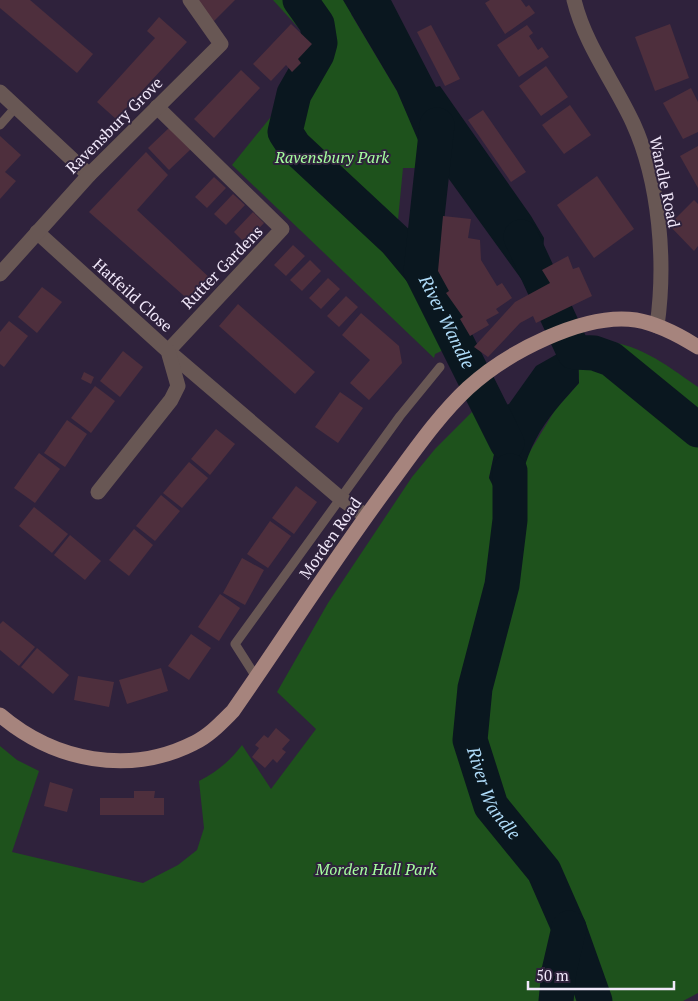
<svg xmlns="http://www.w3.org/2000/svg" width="698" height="1001" viewBox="0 0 698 1001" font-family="'PT Serif',serif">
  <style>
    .green { fill: #1e521c }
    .water { fill: #0a171f }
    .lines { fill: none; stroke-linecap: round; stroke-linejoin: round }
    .river { stroke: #0a171f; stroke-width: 35 }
    .building { fill: #4e2f3d }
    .service { stroke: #685754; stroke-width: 9 }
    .minor { stroke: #685754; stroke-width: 15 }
    .tertiary { stroke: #685754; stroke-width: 15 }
    .primary { stroke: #a6847d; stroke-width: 15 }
    .labels { text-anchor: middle; stroke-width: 4; stroke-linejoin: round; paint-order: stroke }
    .street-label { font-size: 16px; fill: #f1e8fa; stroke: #2f223c }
    .park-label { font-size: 16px; font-style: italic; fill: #a5fe9f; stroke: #2f223c }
    .water-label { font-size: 18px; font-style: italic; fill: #afdcf9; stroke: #2f223c }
  </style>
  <rect width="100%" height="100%" fill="#2f223c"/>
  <g class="green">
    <polygon points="273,0 372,0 351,14 397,91 419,140 423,153 421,168 403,168 397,230 390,245 397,251 428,300 450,347 435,354 434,358 232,165 283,102 298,70 307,61 315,46"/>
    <path d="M593,339C641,344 660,361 698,387V993L683,1001H0V746L17,760L39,771L12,852L143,883L178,865L197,850L204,828L199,781C217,772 230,761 242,745L271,789L316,729L277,692L328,603L412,477L435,449L478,406L486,422L495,450L489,478L529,453L555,410L579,383L578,356L605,366L617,354Z"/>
  </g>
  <g class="water">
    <polygon points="343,0 391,0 436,87 440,86 531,216 544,238 541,281 527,287 446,175 423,152 397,91"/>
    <path d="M566,349C582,354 578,368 579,383C563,401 547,418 536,439C523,463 518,493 510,520L489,478L495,450L486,422L478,406L491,392L500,407L509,404L536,366Z"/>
  </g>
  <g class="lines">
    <g class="river">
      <polyline points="300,0 317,24 320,43 317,54 294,94 285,132 294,146 396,241 421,271"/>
      <path id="s1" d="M437,125L421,271L507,443"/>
      <polyline points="521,237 574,352 594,353 611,359 698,430"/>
      <path id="s2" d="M510,471V520L502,585L475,688L470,740L491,806L544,871L569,928L595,1001"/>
      <polyline points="556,1001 559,971 569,928"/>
    </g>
  </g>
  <g class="building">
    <polygon points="0,0 30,0 93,54 77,73 0,8"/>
    <polygon points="192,0 235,0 214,21"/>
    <polygon points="490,0 521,0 526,7 529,5 535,13 505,34 485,3"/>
    <polygon points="159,17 187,42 116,119 97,102 155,38 147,31"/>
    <polygon points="291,24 312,44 298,59 301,63 292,72 286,65 271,81 253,64"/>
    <polygon points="670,24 689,78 655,91 635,37"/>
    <polygon points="431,25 460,79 445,86 417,32"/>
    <polygon points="527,25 533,33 529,36 538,50 542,47 549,57 519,77 497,45"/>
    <polygon points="546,66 568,97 541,116 519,86"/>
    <polygon points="241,70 260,88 214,138 194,119"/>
    <polygon points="691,88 698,102 698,132 683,139 663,103"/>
    <polygon points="570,105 591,135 564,154 542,125"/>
    <polygon points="483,110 526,172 511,182 468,120"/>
    <polygon points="171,126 192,148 169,170 148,148"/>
    <polygon points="0,136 21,155 5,172 16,181 0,199"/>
    <polygon points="698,146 698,188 680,156"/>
    <polygon points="146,152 168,175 137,210 212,280 191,302 89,212"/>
    <polygon points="597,176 634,229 594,258 557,205"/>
    <polygon points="214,177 226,188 207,208 195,197"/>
    <polygon points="233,194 245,205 226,225 214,214"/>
    <polygon points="694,200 698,204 698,246 694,251 669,225"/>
    <polygon points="253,212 264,223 245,243 234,232"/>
    <polygon points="443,216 471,219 468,238 480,240 481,260 497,286 502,283 512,298 496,309 499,313 486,320 489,325 470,336 460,319 463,317 446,293 449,291 438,271"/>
    <polygon points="293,245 305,256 286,276 274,265"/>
    <polygon points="568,256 573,269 579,267 592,296 536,323 533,316 520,323 488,357 474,347 515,302 550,283 542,270"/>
    <polygon points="310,260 321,271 302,291 290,280"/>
    <polygon points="328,278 340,289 321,309 309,298"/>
    <polygon points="42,287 62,302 37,333 18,317"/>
    <polygon points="346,296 358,307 339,327 327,316"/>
    <polygon points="238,304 315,372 295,394 219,326"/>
    <polygon points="361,313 399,346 402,363 369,400 350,383 370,360 342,335"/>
    <polygon points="9,321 28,336 4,367 0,364 0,332"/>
    <polygon points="123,351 143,367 120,397 100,381"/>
    <polygon points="84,372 94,377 91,384 81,379"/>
    <polygon points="95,386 115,401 91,433 71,418"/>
    <polygon points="340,392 363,408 338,443 315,427"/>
    <polygon points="67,420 87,434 65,467 44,453"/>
    <polygon points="216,429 235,444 210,475 191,459"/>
    <polygon points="39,453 60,469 35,503 14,488"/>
    <polygon points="189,462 208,478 182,508 163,493"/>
    <polygon points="296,486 317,502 294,534 272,518"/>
    <polygon points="161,495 180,511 155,541 136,526"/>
    <polygon points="34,507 68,534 52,553 19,526"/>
    <polygon points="270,521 291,536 268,568 247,554"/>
    <polygon points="134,529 153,545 129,576 109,560"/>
    <polygon points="70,535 101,561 85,580 54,555"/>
    <polygon points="242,558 264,570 245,605 223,593"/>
    <polygon points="220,594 240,608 219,641 198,627"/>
    <polygon points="3,621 35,647 19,666 0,650 0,624"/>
    <polygon points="191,634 211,648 189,680 168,666"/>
    <polygon points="37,648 69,675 53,694 21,667"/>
    <polygon points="161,668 168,691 127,704 119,680"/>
    <polygon points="78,676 114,682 109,707 74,700"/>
    <polygon points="276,728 290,740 282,749 286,752 277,763 273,759 265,768 252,757 259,748 255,745 264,735 268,738"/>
    <polygon points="50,782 73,789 67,812 44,806"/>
    <polygon points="134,791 155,791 154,798 164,798 164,815 100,815 100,798 134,798"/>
  </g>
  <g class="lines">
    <g class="service">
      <polyline points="0,125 16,107"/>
      <polyline points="256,677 235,644 400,416 440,367"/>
    </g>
    <g class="minor">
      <polyline points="0,92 89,175"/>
      <polyline points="157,107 282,229 168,351 340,498 366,516"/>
      <polyline points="37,232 168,351 178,386 171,400 98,492"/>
      <polyline points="0,274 89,175 221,44 190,0"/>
    </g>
    <path class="tertiary" d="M574,0C585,45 614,82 633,123C660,182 666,263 657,326"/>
    <path class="primary" d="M0,715C54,761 129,776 194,743C209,736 221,723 233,711C286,635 336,556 392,481C415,450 439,415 468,388C506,353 584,312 636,320C659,324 679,335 698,347"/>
  </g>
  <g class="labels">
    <g class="street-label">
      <text transform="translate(114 125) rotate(-45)" y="6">Ravensbury Grove</text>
      <text transform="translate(665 182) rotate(78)" y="6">Wandle Road</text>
      <text transform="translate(222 267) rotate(-46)" y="6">Rutter Gardens</text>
      <text transform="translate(133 295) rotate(42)" y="6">Hatfeild Close</text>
      <text transform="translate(330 538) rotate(-55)" y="6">Morden Road</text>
    </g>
    <g class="park-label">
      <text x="332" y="163">Ravensbury Park</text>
      <text x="376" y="875">Morden Hall Park</text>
    </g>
    <g class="water-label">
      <text dy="6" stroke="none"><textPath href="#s1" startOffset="204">River Wandle</textPath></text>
      <text dy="6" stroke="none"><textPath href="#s2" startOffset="332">River Wandle</textPath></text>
    </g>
  </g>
  <path d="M528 981v8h146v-8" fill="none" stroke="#f1e8fa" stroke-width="2.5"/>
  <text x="536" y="981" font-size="15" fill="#f1e8fa" stroke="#2f223c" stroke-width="4" paint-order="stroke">50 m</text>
</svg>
